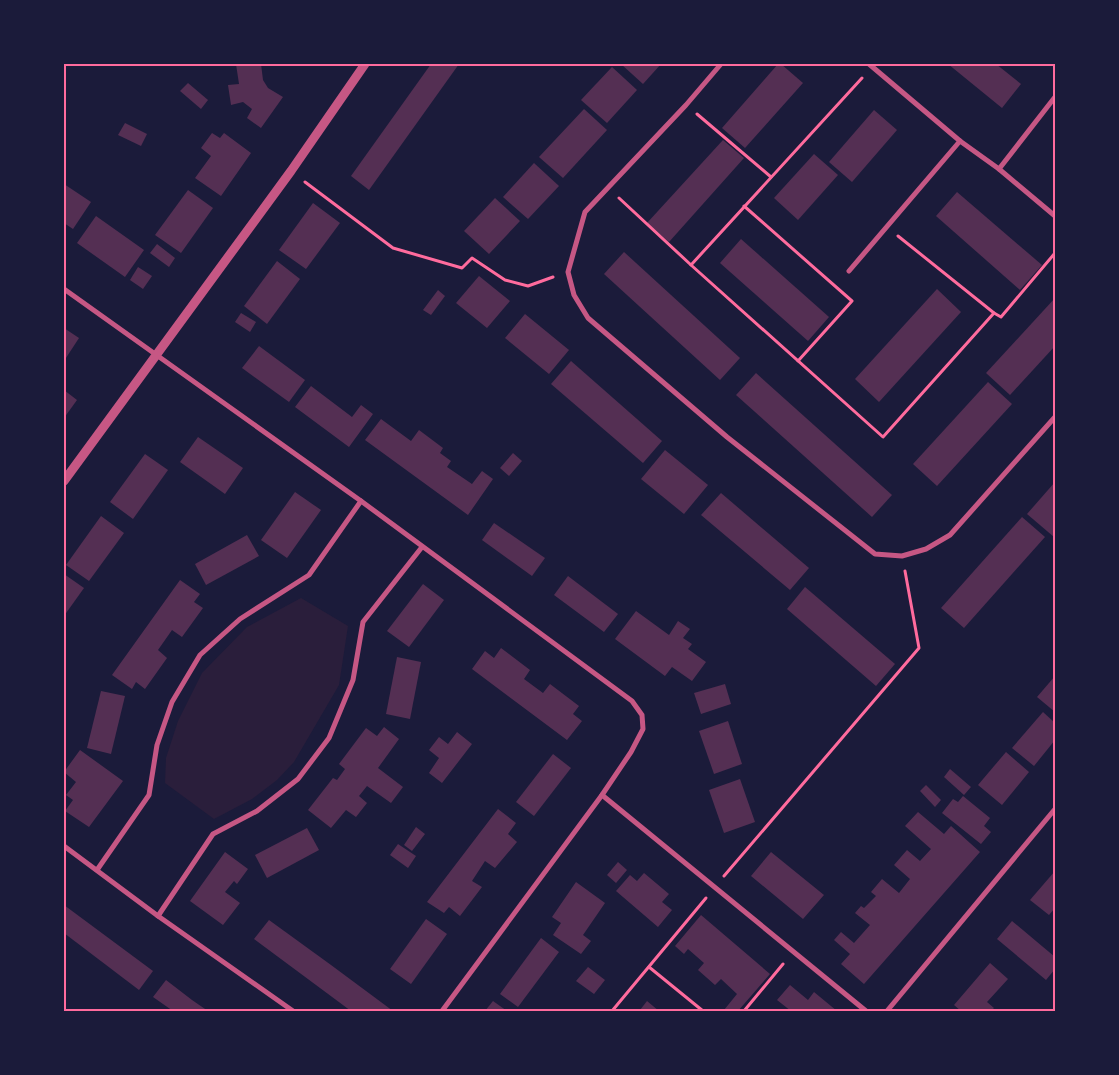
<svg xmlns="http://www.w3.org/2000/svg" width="1119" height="1075" viewBox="0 0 1119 1075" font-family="'Space Grotesk',sans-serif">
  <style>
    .green { fill: #2a1e3b }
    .building { fill: #542f53 }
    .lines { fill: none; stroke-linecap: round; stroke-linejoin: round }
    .path { stroke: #ff6b9d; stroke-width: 3 }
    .minor { stroke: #c65784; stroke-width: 5 }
    .tertiary { stroke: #c65784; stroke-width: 9 }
    .neatline { fill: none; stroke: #ff6b9d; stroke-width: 2 }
  </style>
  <rect width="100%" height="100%" fill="#1b1b3a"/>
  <polygon class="green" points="301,598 348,626 339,685 294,762 277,780 252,799 214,819 165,783 166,758 178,721 202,673 247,627"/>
  <g class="building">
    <polygon points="236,64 261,64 263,80 268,88 283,97 261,128 247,118 252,109 243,102 231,105 228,85 239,84"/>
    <polygon points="431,64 459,64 369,190 351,176"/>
    <polygon points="621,64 661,64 643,84"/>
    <polygon points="778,64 781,64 803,83 745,148 722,128"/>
    <polygon points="948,64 996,64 1021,84 1002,108"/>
    <polygon points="612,67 637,90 607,123 581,100"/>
    <polygon points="188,83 208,100 201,109 180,91"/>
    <polygon points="584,109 607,130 563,178 539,157"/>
    <polygon points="874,110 897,130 852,182 829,162"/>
    <polygon points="125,123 147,134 141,146 118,135"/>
    <polygon points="212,133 220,138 224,133 251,153 221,196 195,178 211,156 201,148"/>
    <polygon points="723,140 744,158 669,242 647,223"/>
    <polygon points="814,154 838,175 798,220 774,198"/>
    <polygon points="534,163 559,186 528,219 503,197"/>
    <polygon points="64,184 91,202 73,229 64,223"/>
    <polygon points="188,190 213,208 181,253 155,235"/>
    <polygon points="957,192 1042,265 1020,290 936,216"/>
    <polygon points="495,198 520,221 489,254 464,231"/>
    <polygon points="313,203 340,223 306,269 279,250"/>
    <polygon points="96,216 144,250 125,277 77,243"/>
    <polygon points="741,239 829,317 808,341 720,263"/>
    <polygon points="157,244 175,258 169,267 150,253"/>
    <polygon points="624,252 740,358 720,380 604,274"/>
    <polygon points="277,261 300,279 267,324 244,306"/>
    <polygon points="138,267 152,276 143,289 130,280"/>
    <polygon points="479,276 510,301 487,328 456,303"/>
    <polygon points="937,289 961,312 879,402 855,379"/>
    <polygon points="438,290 445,296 431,315 423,310"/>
    <polygon points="1055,298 1055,346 1010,395 986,373"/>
    <polygon points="241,313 256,322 250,332 235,322"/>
    <polygon points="525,314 569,350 549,374 505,338"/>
    <polygon points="64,328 79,338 64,361"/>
    <polygon points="259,346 305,380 289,402 242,368"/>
    <polygon points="571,361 662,441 643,463 551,384"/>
    <polygon points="756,373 892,495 872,517 736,395"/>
    <polygon points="988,382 1012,404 937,486 913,464"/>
    <polygon points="311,386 352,417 361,405 373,414 349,447 295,407"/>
    <polygon points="64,390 77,400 64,418"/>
    <polygon points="381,419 411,441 419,430 443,448 440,453 451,461 447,467 472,484 482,471 493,479 468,515 365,440"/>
    <polygon points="198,437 243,468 225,494 180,462"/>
    <polygon points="665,450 708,485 684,514 641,479"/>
    <polygon points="513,453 522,461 509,476 500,468"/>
    <polygon points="145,454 168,470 133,519 110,502"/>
    <polygon points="1055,482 1055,536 1054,537 1027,514"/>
    <polygon points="295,492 321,510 287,558 261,540"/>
    <polygon points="721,493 809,568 790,590 701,515"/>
    <polygon points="101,516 124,533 89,581 66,565"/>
    <polygon points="1022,517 1045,537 964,628 941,608"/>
    <polygon points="494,523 545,558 532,576 482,540"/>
    <polygon points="247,535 259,556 206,585 195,564"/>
    <polygon points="64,574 84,588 64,616"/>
    <polygon points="568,576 618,614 604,632 554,595"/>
    <polygon points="180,580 200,594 194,602 203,608 182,637 172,630 158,650 167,658 145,689 136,682 132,689 112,675"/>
    <polygon points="423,584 444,600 409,647 387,631"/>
    <polygon points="805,587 895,664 876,686 787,609"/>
    <polygon points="636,611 669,635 678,621 690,629 683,638 692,644 688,649 706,662 692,681 672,667 665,676 615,639"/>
    <polygon points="501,648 530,670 524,679 543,693 550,684 579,706 573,714 582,721 567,740 472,669 485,651 494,658"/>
    <polygon points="397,657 421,662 410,719 386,714"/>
    <polygon points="1055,676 1055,712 1037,697"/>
    <polygon points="725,684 731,704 701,714 694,693"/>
    <polygon points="101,691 125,696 111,754 87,748"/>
    <polygon points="1043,712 1055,723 1055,740 1034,766 1012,748"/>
    <polygon points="728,721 742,764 714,774 699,731"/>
    <polygon points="384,727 399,739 378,768 403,787 391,803 367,786 359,796 367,803 356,817 346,810 331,828 308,810 333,778 337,780 345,769 339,764 366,728 377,736"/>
    <polygon points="457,732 472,744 442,783 429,773 439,758 429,750 439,737 448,744"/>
    <polygon points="80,750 123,781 89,827 65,811 73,800 66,795 76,782 64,772"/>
    <polygon points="1006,752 1029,772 1002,805 978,785"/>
    <polygon points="553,754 571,768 534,816 516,802"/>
    <polygon points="950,769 971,787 964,795 944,777"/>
    <polygon points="740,779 755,822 724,833 709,790"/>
    <polygon points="926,785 941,800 935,807 920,791"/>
    <polygon points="963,796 990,818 984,826 991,832 981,844 942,813 953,799 958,802"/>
    <polygon points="498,809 516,823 508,834 517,842 495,868 485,861 472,881 482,887 460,916 449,907 444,913 427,902"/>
    <polygon points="918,812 944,834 951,826 980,852 864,984 841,964 850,954 834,940 841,932 854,943 870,925 855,913 861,906 864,908 876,896 871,892 882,879 899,893 910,879 894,865 907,850 920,861 931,849 905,826"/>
    <polygon points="416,827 425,834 412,851 404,845"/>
    <polygon points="307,828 319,850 267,878 255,855"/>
    <polygon points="398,844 416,856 408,868 390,855"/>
    <polygon points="225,852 248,869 237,884 234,881 225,892 240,903 223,925 190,901"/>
    <polygon points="771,852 824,895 803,919 751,876"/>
    <polygon points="618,862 627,870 616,883 607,875"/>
    <polygon points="1055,871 1055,908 1049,915 1030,900"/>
    <polygon points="644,873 669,894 662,902 672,910 658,927 616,891 630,875 637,881"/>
    <polygon points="576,882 605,903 583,935 591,941 581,954 553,935 561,923 552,917"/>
    <polygon points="64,905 153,971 139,990 64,933"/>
    <polygon points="701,915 770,974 738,1011 726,1011 724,1010 737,994 721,979 715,985 698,970 704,963 688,949 684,954 675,946"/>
    <polygon points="426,919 447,934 411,984 390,969"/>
    <polygon points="269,920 331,965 393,1011 351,1011 254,939"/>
    <polygon points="1012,921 1055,957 1055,969 1046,980 997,939"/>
    <polygon points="541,938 559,952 518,1007 500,994"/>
    <polygon points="990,963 1008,979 987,1002 994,1008 991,1011 961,1011 954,1005"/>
    <polygon points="588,967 605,980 594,994 576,981"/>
    <polygon points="166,980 192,1000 208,1011 173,1011 153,997"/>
    <polygon points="790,985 808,1000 814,992 837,1011 791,1011 777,1000"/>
    <polygon points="493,1001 507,1011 485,1011"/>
    <polygon points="647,1001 659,1011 640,1010"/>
  </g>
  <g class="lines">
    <g class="path">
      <polyline points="697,114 771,177"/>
      <polyline points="305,182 393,248 462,268 472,258 505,280 528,286 553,277"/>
      <polyline points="619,198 691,265 862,78"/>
      <polyline points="744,206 852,301 798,361"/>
      <polyline points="691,265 883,437 994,313 898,236"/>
      <polyline points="994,313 1001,317 1055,253"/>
      <polyline points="724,876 919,648 905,571"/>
      <polyline points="649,967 703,1011"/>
      <polyline points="612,1011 706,898"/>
      <polyline points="744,1011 783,964"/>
    </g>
    <g class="minor">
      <polyline points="721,64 686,105 585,212 568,272 574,295 588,318 727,437 875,554 902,556 926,549 950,535 1055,417"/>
      <polyline points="869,64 960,141 999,169 1055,216"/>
      <polyline points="999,169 1055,97"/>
      <polyline points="849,271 960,141"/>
      <polyline points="64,289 361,501 632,701 642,715 643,729 631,752 602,795 442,1011"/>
      <polyline points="602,795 866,1011"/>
      <polyline points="64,846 158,916 293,1011"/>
      <polyline points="97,870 149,795 157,745 172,702 200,655 240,619 309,575 361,501"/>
      <polyline points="158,916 213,834 257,811 298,779 329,738 353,680 363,622 422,547"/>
      <polyline points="887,1011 1055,809"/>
    </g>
    <polyline class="tertiary" points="64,481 291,171 365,64"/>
  </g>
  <rect width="1119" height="1075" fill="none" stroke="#1b1b3a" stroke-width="130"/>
  <rect x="65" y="65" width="989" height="945" class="neatline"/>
</svg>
